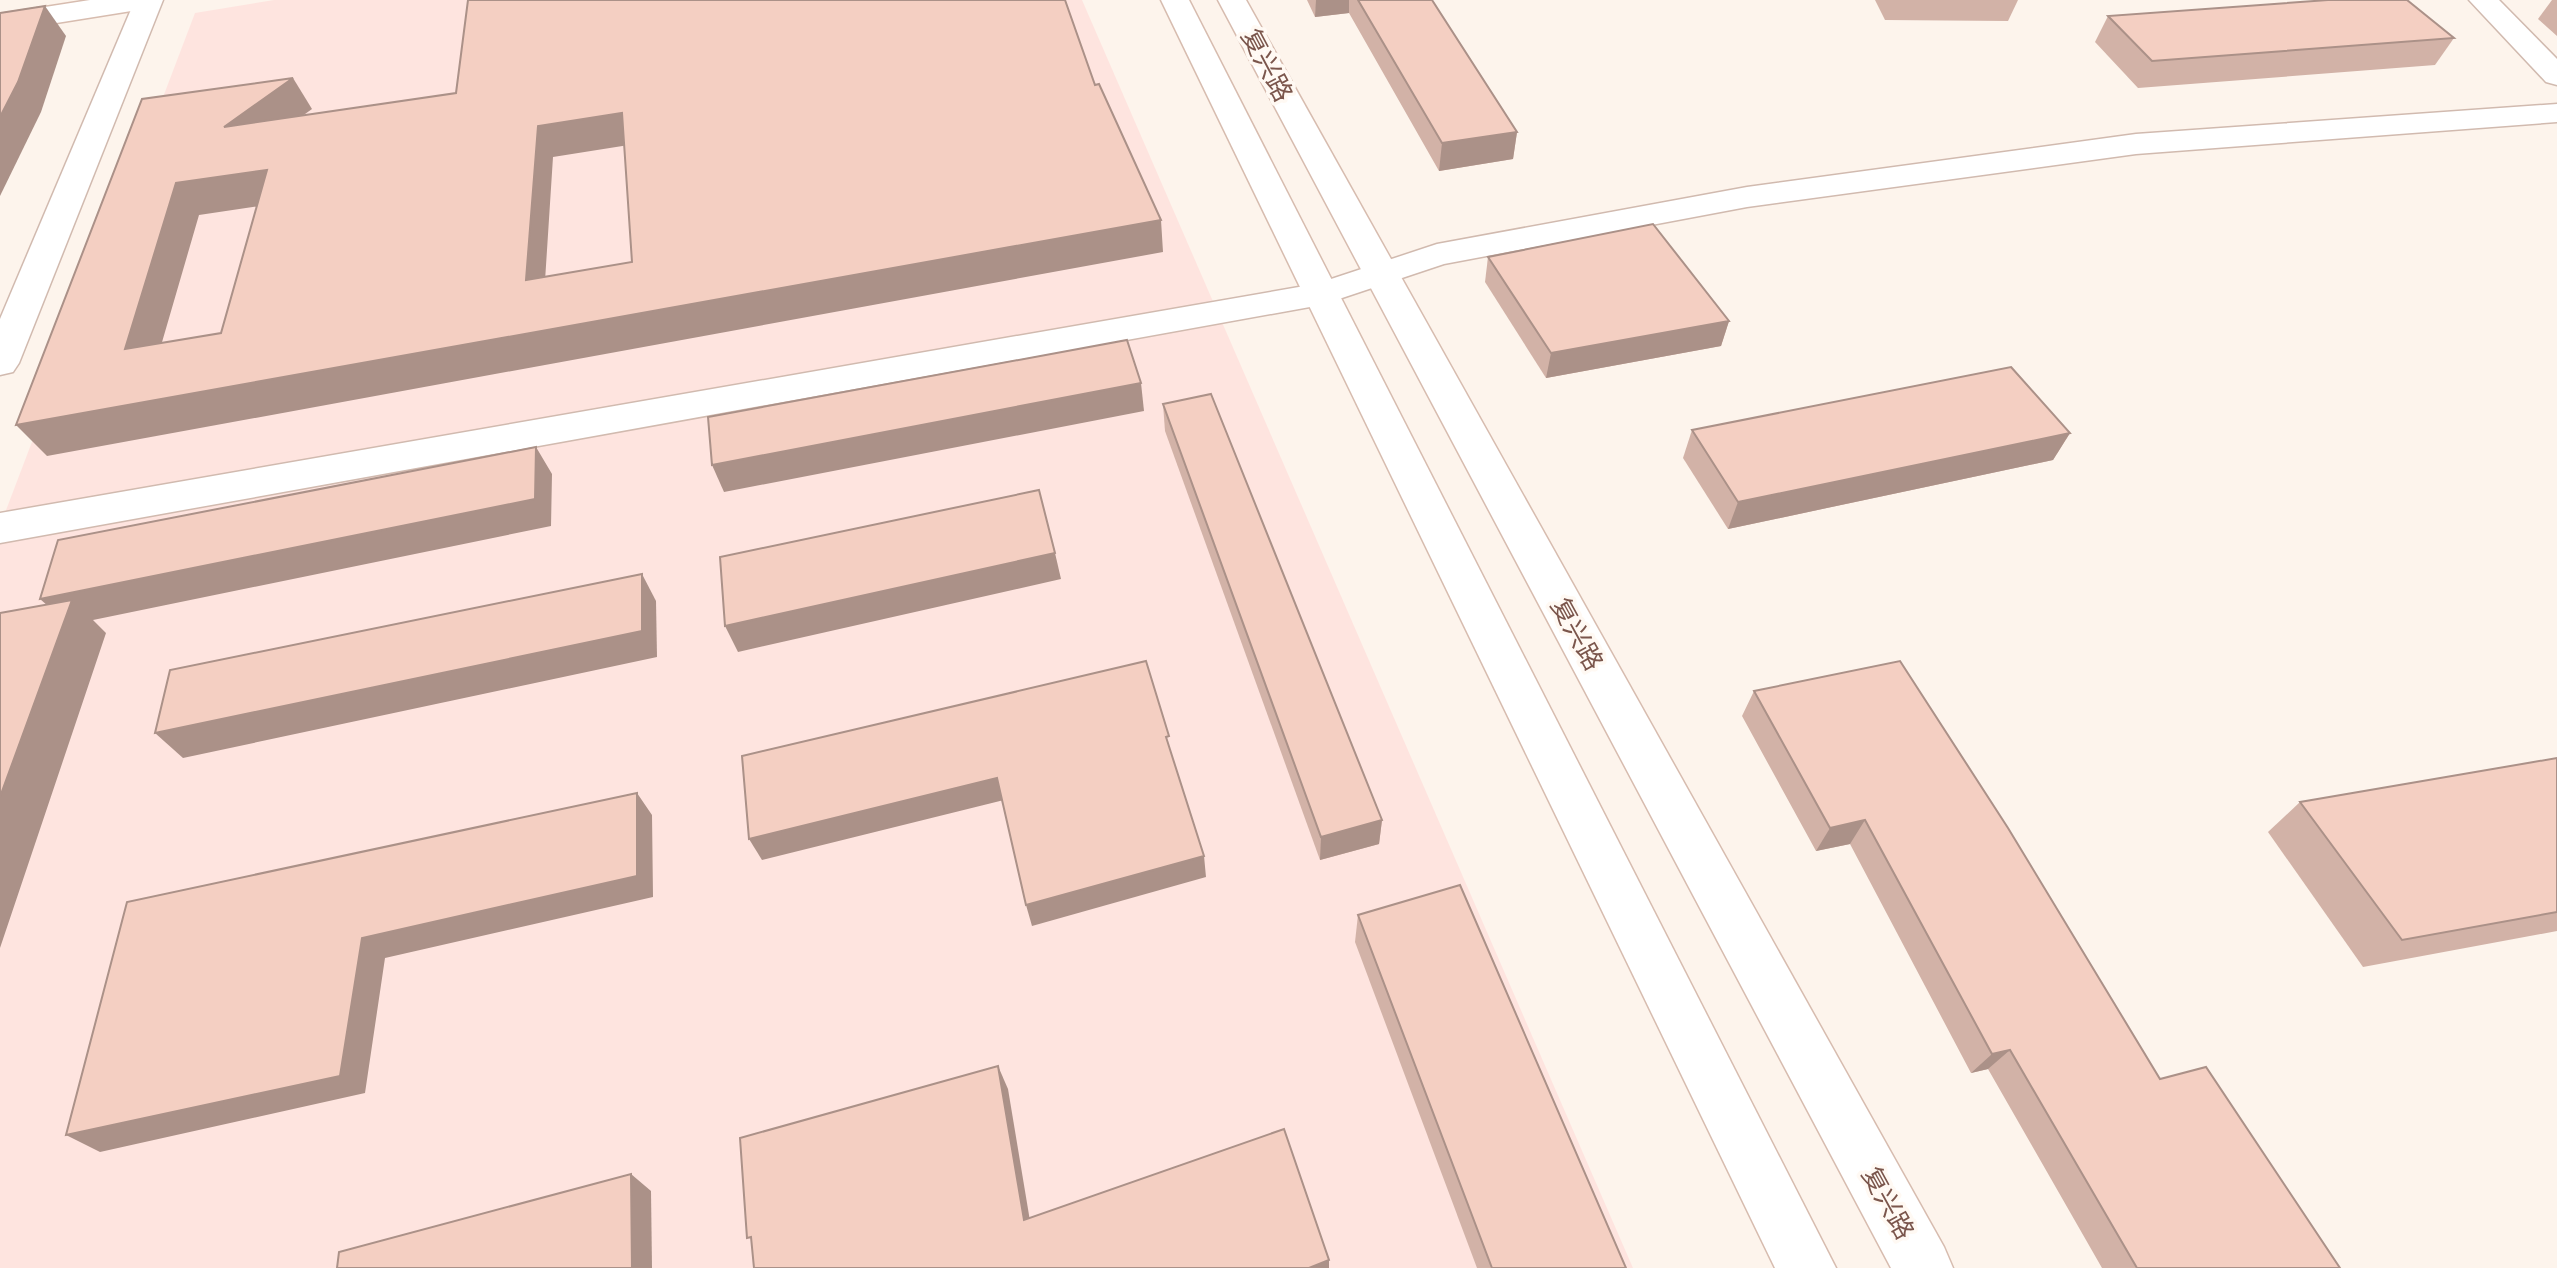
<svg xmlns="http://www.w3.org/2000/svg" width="2557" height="1268" viewBox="0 0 2557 1268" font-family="'IBM Plex Sans','Noto Sans SC',sans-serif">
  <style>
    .commercial { fill: #fee4df }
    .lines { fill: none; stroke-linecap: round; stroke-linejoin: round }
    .tertiary-casing { stroke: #d1baaf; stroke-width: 3 }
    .secondary-casing { stroke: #d7bcaf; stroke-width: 3 }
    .tertiary { fill: #fff; fill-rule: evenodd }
    .secondary { fill: #fff; fill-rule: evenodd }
    .wall { fill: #d2b2a7 }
    .shaded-wall { fill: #ab9188 }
    .building { fill: #f4cfc2; stroke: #ab9188; stroke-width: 2; fill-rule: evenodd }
    .labels { text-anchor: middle; stroke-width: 7; stroke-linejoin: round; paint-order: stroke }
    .street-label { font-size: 26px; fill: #7b564c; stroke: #fff9f3 }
  </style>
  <rect width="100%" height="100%" fill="#fdf4ec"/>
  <polygon class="commercial" points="274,0 1082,0 1633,1268 0,1268 0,526 195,13"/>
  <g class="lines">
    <g class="tertiary-casing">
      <g id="tertiary">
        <polygon points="135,0 163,0 19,363 13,372 0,375 0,319"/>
        <polygon points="2469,0 2499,0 2557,59 2557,85 2546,82"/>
        <polygon points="2557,104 2557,122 2136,154 1747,207 1444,264 1321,305 0,543 0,513 1316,284 1437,244 1747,187 2136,134"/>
      </g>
    </g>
    <g class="secondary-casing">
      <g id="secondary">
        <polygon points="90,0 158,0 154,6 144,9 0,32 0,14"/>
        <polygon points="1161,0 1189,0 1836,1268 1775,1268"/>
        <polygon points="1218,0 1246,0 1944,1247 1953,1268 1891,1268"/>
      </g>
    </g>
    <use href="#tertiary" class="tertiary"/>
    <use href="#secondary" class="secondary"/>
  </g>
  <g class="wall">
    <polygon points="1307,0 1432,0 1517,132 1513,159 1439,171 1349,13 1315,17"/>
    <polygon points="1875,0 2018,0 2008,21 1885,20"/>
    <polygon points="2552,0 2557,0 2557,36 2538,19"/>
    <polygon points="2108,16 2454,38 2435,65 2138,88 2095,42"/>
    <polygon points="1488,257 1729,321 1721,346 1546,378 1485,282"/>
    <polygon points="1163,404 1382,820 1379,844 1320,860 1165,431"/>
    <polygon points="1692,430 2070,433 2053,460 1728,529 1683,458"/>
    <polygon points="1754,691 2160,1079 2340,1268 2102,1268 1988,1069 1971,1073 1850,844 1816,851 1742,716"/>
    <polygon points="2557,758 2557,931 2363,967 2268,832 2300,802"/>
    <polygon points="1358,915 1626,1268 1477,1268 1355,942"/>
  </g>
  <g class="shaded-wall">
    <polygon points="1316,0 1349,0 1349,13 1315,17"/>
    <polygon points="45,6 66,36 41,112 0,196 0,117"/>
    <polygon points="293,78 312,109 244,158 224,127"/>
    <polygon points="622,113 635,144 553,157 543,312 526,280 538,126"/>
    <polygon points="1517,132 1513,159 1439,171 1442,143"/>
    <polygon points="267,170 287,202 199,215 151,380 125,349 176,183"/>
    <polygon points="1161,220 1163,252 47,456 16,425"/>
    <polygon points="1729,321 1721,346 1546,378 1551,353"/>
    <polygon points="1141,383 1144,411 724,492 712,465"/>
    <polygon points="2070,433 2053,460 1728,529 1738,502"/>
    <polygon points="536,447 552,474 551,526 93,620 106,633 0,948 0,797 64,620 40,599"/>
    <polygon points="1055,553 1061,579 738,652 725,626"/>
    <polygon points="642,574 656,601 657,657 183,758 155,733"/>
    <polygon points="997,778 1004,800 762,860 749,839"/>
    <polygon points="637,793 652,815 653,897 385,958 365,1093 100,1152 66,1135 362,938"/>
    <polygon points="1382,820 1379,844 1320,860 1321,837"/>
    <polygon points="1865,820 1850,844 1816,851 1830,828"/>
    <polygon points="1204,856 1206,877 1032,926 1026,905"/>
    <polygon points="2010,1050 1988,1069 1971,1073 1992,1054"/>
    <polygon points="998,1066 1008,1089 1033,1239 1024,1220"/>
    <polygon points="631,1174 651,1191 652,1268 632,1268"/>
    <polygon points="1329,1260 1329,1268 1309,1268"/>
  </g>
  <g class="building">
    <path d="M468,0H1065L1095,85L1099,84L1161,220L16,425L142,99L293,78L224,127L456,93ZM622,113L632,262L526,280L538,126ZM267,170L221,333L125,349L176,183Z"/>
    <polygon points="1358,0 1432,0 1517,132 1442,143"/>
    <polygon points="2328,0 2407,0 2454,38 2152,61 2108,16"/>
    <polygon points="45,6 18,82 0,117 0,13"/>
    <polygon points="1653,224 1729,321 1551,353 1488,257"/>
    <polygon points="1127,340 1141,383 712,465 708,417"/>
    <polygon points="2011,367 2070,433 1738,502 1692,430"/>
    <polygon points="1211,394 1382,820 1321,837 1163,404"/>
    <polygon points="536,447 535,499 40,599 58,540"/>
    <polygon points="1039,490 1055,553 725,626 720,557"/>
    <polygon points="642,574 642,631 155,733 170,670"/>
    <polygon points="72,600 0,797 0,613"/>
    <polygon points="1146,661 1169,736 1166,737 1204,856 1026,905 997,778 749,839 742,756"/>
    <polygon points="1900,661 2008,828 2160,1079 2206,1067 2340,1268 2137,1268 2010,1050 1992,1054 1865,820 1830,828 1754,691"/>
    <polygon points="2557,758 2557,912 2402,940 2300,802"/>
    <polygon points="637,793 637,876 362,938 340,1076 66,1135 127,902"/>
    <polygon points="1460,885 1626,1268 1492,1268 1358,915"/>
    <polygon points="998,1066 1024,1220 1284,1129 1329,1260 1309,1268 754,1268 751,1237 747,1238 740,1138"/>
    <polygon points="631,1174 632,1268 337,1268 339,1252"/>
  </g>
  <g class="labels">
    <g class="street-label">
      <text transform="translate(1267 65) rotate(62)" y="9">复兴路</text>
      <text transform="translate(1577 634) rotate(61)" y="9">复兴路</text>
      <text transform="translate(1888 1203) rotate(61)" y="9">复兴路</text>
    </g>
  </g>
</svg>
